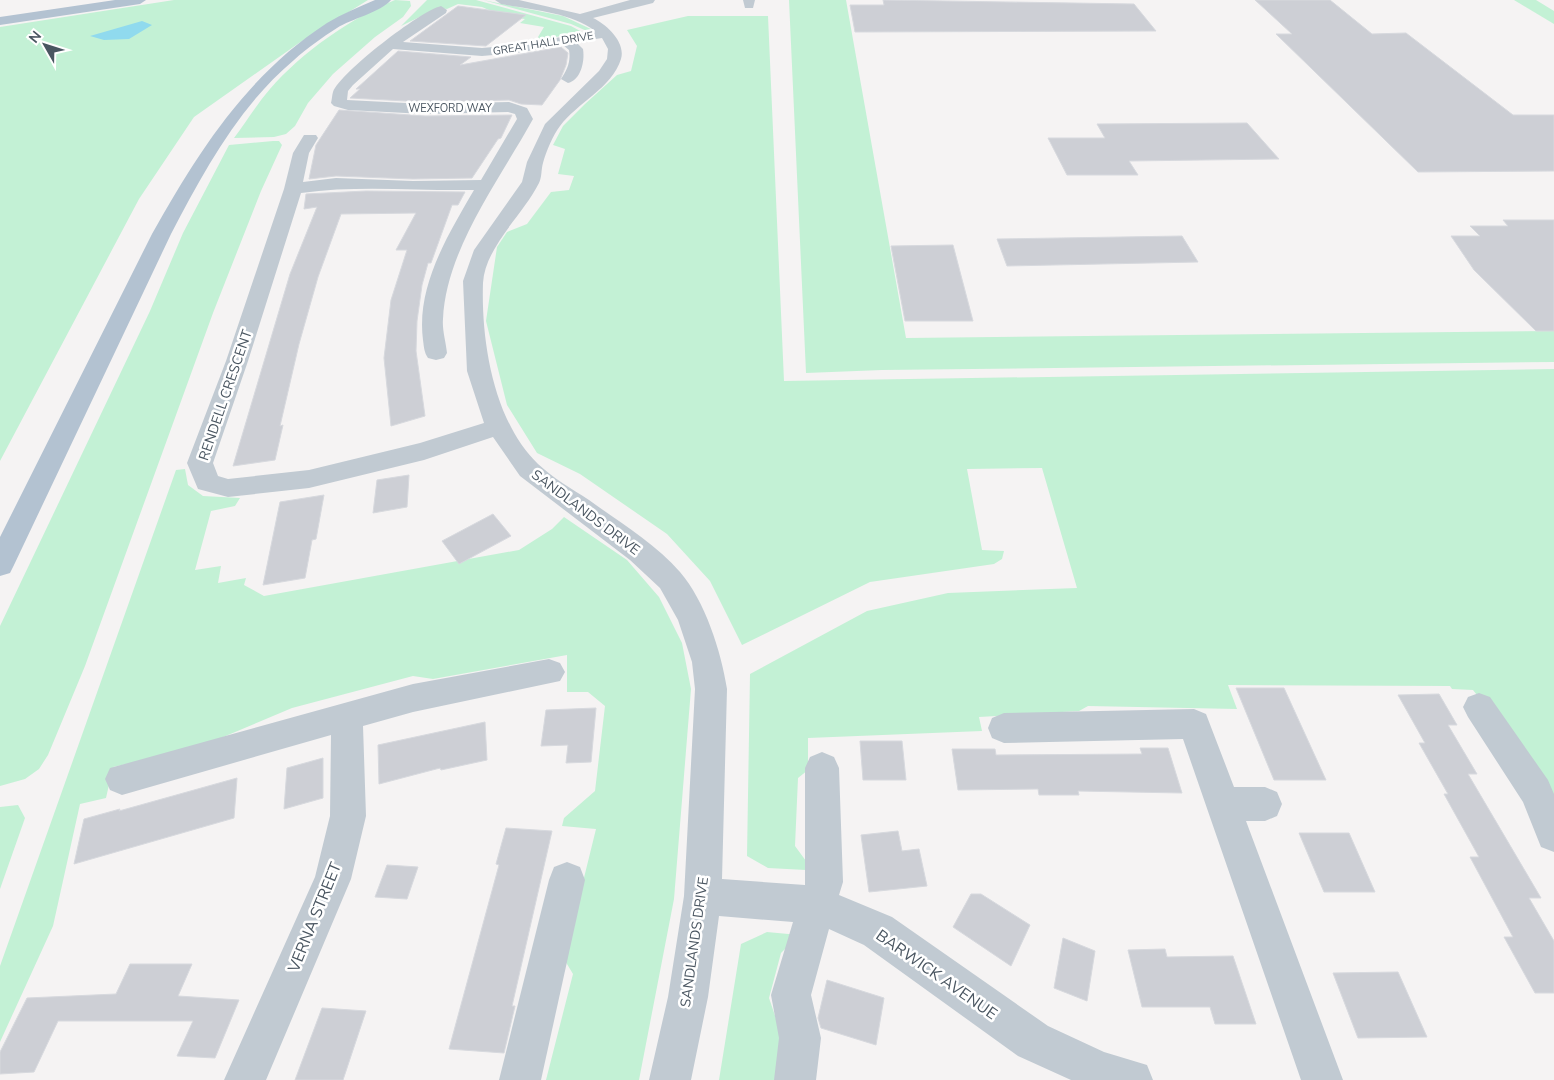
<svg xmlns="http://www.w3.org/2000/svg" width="1554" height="1080" viewBox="0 0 1554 1080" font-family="'Nunito Sans',sans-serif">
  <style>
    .green { fill: #c3f1d5 }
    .water { fill: #90daee }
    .building { fill: #cdcfd5; stroke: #d7d9de }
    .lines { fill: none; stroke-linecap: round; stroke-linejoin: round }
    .minor { fill: #c1cad2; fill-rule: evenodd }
    .major { fill: #b3c2d1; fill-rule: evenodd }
    .labels { text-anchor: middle; stroke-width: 5; stroke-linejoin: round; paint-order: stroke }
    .far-street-label { font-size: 11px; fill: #4a5661; stroke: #fff }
    .street-label { font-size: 14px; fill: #4a5661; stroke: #fff }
    .near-street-label { font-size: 16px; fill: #4a5661; stroke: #fff }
  </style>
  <rect width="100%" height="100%" fill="#f5f3f3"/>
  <g class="green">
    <polygon points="174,0 368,0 299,43 194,117 139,199 0,461 0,27"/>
    <path d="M395,0L410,1L411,6L403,17L375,37L333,74L308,103L295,126L286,134L274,137L234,138C246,122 257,104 270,89C301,53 352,17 395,0Z"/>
    <polygon points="427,0 476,0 571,26 582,32 540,40 538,37 544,27 520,23 525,19 503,16 482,7 458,4 447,9 438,8 401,26"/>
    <polygon points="483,0 563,16 593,30 589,32 571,24"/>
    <polygon points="789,0 846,0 906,338 1554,331 1554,362 882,370 806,373"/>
    <polygon points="1514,0 1536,0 1554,11 1554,24"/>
    <polygon points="688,16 768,16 784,381 1554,369 1554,795 1473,690 1452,689 1450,686 1228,685 1237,709 1088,706 1079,711 979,717 982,731 808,738 808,770 798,778 795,846 806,861 806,870 768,868 747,856 750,674 867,611 948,593 1077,588 1042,468 967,469 982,550 1004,551 1002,559 994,564 870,582 742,645 710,581 667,534 580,474 537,453 507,405 486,321 497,247 507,232 527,224 551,192 569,190 574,176 558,174 565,149 553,145 563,126 585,104 617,75 631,71 637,46 627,30"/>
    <polygon points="273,141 279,141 282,145 261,191 213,313 85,666 48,755 39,769 25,779 0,786 0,626 150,311 183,233 229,145"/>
    <polygon points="185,469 188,485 203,496 240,498 235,506 211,511 195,570 221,566 218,583 246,578 244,585 264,596 519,550 552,529 564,517 627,560 659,597 682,643 691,689 674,899 639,1080 546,1080 573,974 564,959 596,829 562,826 564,818 595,791 605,706 588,692 567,692 567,655 433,679 413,676 292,708 197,748 113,767 106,798 80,804 53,926 0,1042 0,966 176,470"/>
    <polygon points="18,805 25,818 0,889 0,807"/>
    <polygon points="767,932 799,935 781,953 769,998 784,1042 777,1080 719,1080 741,944"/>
  </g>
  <polygon class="water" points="142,21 152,25 129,39 104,40 90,36"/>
  <g class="building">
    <polygon points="883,0 1134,4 1156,31 855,32 850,5 884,5"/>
    <polygon points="1255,0 1330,0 1372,34 1406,33 1513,115 1554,115 1554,171 1418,172 1276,34 1292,34"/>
    <polygon points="458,6 526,15 486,46 410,41"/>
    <polygon points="561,47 568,53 566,65 560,80 542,105 521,104 509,100 425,102 350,98 360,89 356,89 398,51 471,57 460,65"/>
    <polygon points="339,110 425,116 512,115 501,138 498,139 472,178 413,179 336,176 309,179 316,145"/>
    <polygon points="1247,123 1279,159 1129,161 1138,175 1067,175 1048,138 1105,138 1097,124"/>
    <polygon points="366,191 465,192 458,205 452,205 431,263 428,263 422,285 417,321 416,351 425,416 391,426 384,358 391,300 407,250 396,250 416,213 341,214 318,277 299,344 280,426 283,425 275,460 233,466 290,274 317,207 304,209 306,194"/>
    <polygon points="1503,220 1554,220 1554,331 1536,331 1474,270 1451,236 1480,236 1470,226 1508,226"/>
    <polygon points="1182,236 1198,262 1007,266 997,239"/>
    <polygon points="953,245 973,321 905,321 891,246"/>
    <polygon points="409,475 407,507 373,513 377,480"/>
    <polygon points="324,495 316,539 312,540 305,578 263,585 280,502"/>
    <polygon points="493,514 511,536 459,564 442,541"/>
    <polygon points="1236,688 1284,688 1326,780 1274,780"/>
    <polygon points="1439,694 1457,725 1448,725 1477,774 1468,774 1541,898 1529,898 1554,941 1554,993 1535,993 1504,937 1513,937 1470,857 1479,857 1444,794 1448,794 1419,743 1425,743 1398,695"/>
    <polygon points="596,708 591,762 566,763 568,745 541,746 546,710"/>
    <polygon points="485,722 487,760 441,770 440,768 379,784 378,745"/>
    <polygon points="860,741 902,741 906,780 863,780"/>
    <polygon points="1140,748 1168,748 1182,793 1078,791 1079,795 1039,795 1038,789 958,790 952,749 995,749 996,755 1142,754"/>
    <polygon points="323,758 323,798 284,809 287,768"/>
    <polygon points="237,778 234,818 74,864 84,819 120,809 119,811"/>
    <polygon points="506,828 552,831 512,1006 515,1006 504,1053 449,1049 499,865 496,864"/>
    <polygon points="898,831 902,851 919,849 927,886 869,892 861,835"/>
    <polygon points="1299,833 1349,833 1375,892 1324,892"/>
    <polygon points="387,865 418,867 407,899 375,897"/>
    <polygon points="971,894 981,894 1030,925 1011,966 953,927"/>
    <polygon points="1063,938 1095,951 1087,1001 1054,988"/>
    <polygon points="1165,949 1167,957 1233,956 1256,1024 1215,1024 1210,1007 1142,1007 1128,950"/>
    <polygon points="130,964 192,964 178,996 239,1000 215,1058 177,1056 193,1021 58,1021 34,1072 0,1074 0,1052 27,998 116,994"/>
    <polygon points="1398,972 1427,1037 1358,1038 1333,973"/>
    <polygon points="827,980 884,998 876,1045 821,1028 818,1018"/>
    <polygon points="322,1008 366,1011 343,1080 295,1080"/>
  </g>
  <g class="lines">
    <g class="minor">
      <path d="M495,0H519L580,14L630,0H655L653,3L593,18C606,24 626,42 621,59C612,88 577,103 560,126C553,135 546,152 543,163C541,170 542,177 539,183C523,215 485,247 483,283C481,342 494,422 538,464C553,478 572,489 589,500C619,522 655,543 680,572C705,601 721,651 727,689L722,879L805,885V768L810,757L822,752L834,757L839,768L843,882L839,895L892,917L1048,1026L1104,1052L1147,1065L1153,1080H1071L1018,1056L864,945L829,929L811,995L821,1038L816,1080H774L779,1038L771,995L793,922L719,916L708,997L691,1080H649L668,997L684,896L695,689L692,662L678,620L660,588L630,560L520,476L493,437L424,460L309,488L228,497L198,489L187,463L226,361L284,189L293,153L304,135H316L318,138L309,153L303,182L336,178L413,181L481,180L517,119L515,114L508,112L425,114L348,110L334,106L331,103C332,99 332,95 333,92C341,72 420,11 441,6L447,10L446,13L403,42L482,48L516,45L595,31C570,12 531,10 501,4ZM602,38L608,49L607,59L599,71L545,124L527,162L522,182L474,250L463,281L467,371L484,423L420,443L309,470L228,479L218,476L213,463L248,361L301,193C358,185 416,191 474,190C448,235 416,286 423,340C424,347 424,352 428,358L436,360L444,358L447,353C446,342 442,330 443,319C446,249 500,179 533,119L527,108L509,102L425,104L347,100L348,91L353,85L393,49L482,56L516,53L563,45L569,50C571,62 567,70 561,79L568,83C581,80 585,61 583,49L576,42Z"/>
      <polygon points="743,0 755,0 753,8 745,8"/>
      <polygon points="549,659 560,663 565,672 560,681 413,712 363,726 366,816 351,879 266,1080 224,1080 315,877 330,816 331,735 122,795 110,790 105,779 110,768 413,684"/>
      <polygon points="1479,693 1490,697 1548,780 1554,794 1554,852 1541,847 1523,802 1468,717 1463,707 1468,697"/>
      <polygon points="1194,709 1206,714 1234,787 1265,787 1277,792 1282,804 1277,816 1265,821 1246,821 1343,1080 1301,1080 1183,739 1004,743 992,738 988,728 992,718 1004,713"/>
      <polygon points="567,862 580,867 585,880 541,1080 499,1080 549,880 554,867"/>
    </g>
    <g class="major">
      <polygon points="115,0 146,0 140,4 0,25 0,17"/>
      <path d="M375,0H391C381,12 351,19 337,28C323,37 307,48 294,60C239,106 204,171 171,234L14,565L10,573L0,576V537L152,234C198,152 247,75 327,23C342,14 359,7 375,0Z"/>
    </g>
  </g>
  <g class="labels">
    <g class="far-street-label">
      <text transform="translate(543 43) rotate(-9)" y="4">GREAT HALL DRIVE</text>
      <text x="450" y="112">WEXFORD WAY</text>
    </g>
    <g class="street-label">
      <text transform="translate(225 395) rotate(-71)" y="5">RENDELL CRESCENT</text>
      <text transform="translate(586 512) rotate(37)" y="5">SANDLANDS DRIVE</text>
      <text transform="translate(694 942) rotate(-82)" y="5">SANDLANDS DRIVE</text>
    </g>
    <g class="near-street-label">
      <text transform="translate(314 917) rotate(-68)" y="6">VERNA STREET</text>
      <text transform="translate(937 974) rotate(35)" y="6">BARWICK AVENUE</text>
    </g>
  </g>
  <g transform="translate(45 45) rotate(309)" stroke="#ffffff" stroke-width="4" paint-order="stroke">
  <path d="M0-4L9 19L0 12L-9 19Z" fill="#4a5661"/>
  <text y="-8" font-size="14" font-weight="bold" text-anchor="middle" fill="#4a5661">N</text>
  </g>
</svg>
